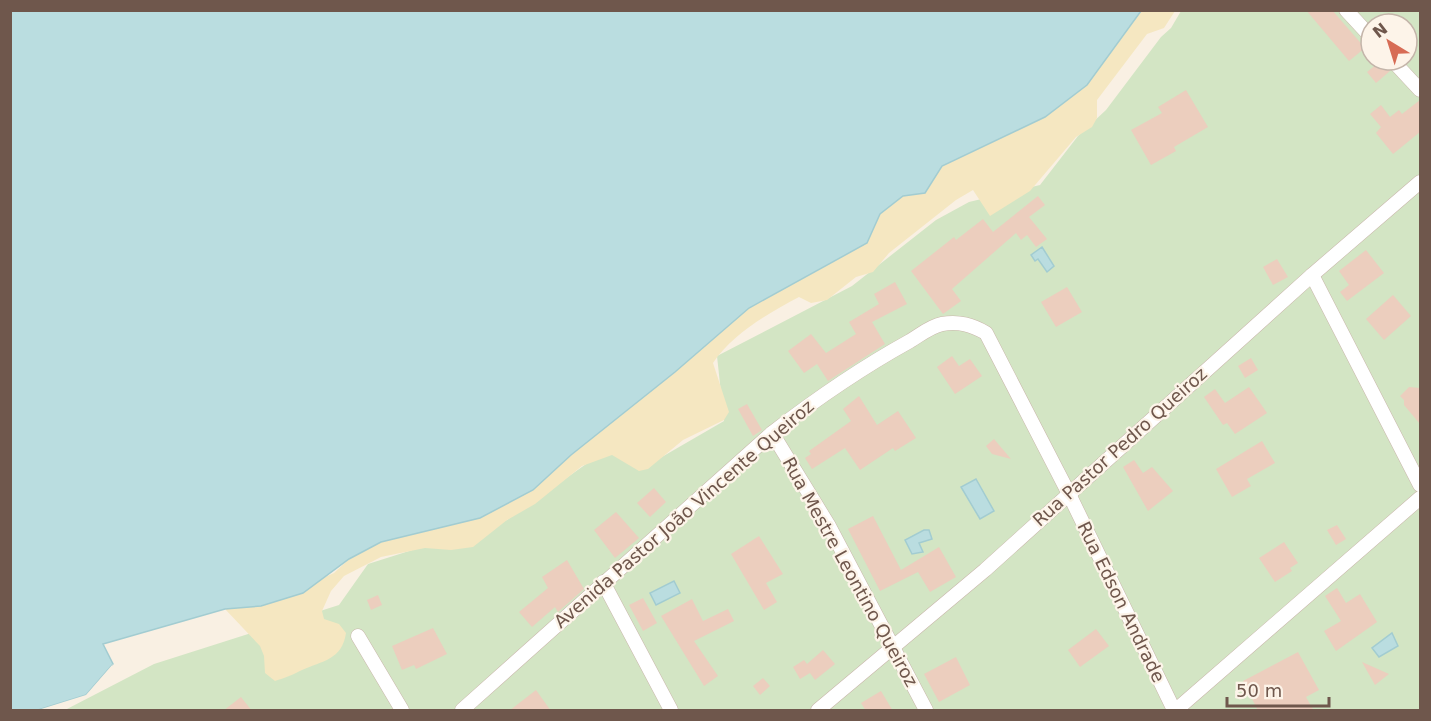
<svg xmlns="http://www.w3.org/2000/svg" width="1431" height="721" viewBox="0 0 1431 721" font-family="'DejaVu Sans',sans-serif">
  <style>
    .green { fill: #d3e5c4; fill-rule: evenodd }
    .sand { fill: #f5e7c1 }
    .water { fill: #badde0; stroke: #a2ccd1; stroke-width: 1.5 }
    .pier { fill: #f9f0e3 }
    .building { fill: #eccebe }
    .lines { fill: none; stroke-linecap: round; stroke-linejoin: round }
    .street-casing { stroke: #c9b7ab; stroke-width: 15 }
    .street { stroke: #fff; stroke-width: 14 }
    .labels { text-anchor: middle; stroke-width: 4.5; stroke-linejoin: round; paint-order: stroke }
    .street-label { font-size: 18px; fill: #6f574c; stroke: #fdf4e9 }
  </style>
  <rect width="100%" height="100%" fill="#f9f0e3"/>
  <path class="green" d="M1181,11H1420V710H65L154,664L339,605L368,564L507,520L613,445L648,465L724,421L717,356L852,286L936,220L969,202L1040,185L1078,136L1106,110L1161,37L1171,28ZM1371,24H1407V60H1371Z"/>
  <path class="sand" d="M1141,11H1175L1164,28L1147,34L1097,100V118L1092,127L1076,137L1030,191L990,216L973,190L956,200L889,253L873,272L856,277L827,300L811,303L799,297C769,313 732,334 713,363L729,412L724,420L683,440L648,469L639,471L612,455L582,466L535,504L507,520L473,547L451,550L425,548L381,557L344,576L331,591L322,611L324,619L339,624L346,633C342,660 322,661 302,670C292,675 285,678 275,681L265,673L264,656L260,646L225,609L261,606L334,573L349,559L381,542L480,518L533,490L571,455L675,372L749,308L867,243L880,214L903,196L925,193L942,166L1045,117L1087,85Z"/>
  <g class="water">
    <polygon points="10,11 1141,11 1087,85 1045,117 942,166 925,193 903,196 880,214 867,243 749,308 675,372 571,455 533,490 480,518 381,542 349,559 303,593 261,606 225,609 103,644 113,664 86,695 38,710 10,710"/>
    <polygon points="1042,247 1054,266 1047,272 1038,259 1035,261 1031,255"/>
    <polygon points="976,479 994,511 980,519 961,487"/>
    <polygon points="924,530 929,530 932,539 919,543 923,552 912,554 905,540"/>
    <polygon points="674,581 680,593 656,605 650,593"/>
    <polygon points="1392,633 1398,646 1379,657 1372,648"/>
  </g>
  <polygon class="pier" points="113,664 111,670 87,698 48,710 38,710 86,695"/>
  <g class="building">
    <polygon points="1306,10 1332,10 1365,48 1349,61"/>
    <polygon points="1382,60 1390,71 1376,83 1367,72"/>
    <polygon points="1186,90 1208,127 1174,147 1176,151 1151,165 1131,130 1162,113 1158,107"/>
    <polygon points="1420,100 1420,132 1393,154 1376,133 1381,127 1370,114 1381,105 1390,117 1399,110 1402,114"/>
    <polygon points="1038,196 1045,205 1029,217 1047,239 1036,247 1027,235 1021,240 1016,233 952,289 961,301 943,314 911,271 954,237 956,240 983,219 993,232"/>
    <polygon points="1366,250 1384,273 1347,301 1340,292 1349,285 1339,271"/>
    <polygon points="1277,259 1288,277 1273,285 1263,267"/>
    <polygon points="895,282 907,304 872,322 885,344 828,381 817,364 804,373 788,351 811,334 826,353 856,334 849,322 879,304 874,294"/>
    <polygon points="1067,287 1082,312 1056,327 1041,302"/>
    <polygon points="1393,295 1411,316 1384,340 1366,319"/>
    <polygon points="952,356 959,366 970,359 982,376 955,394 937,367"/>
    <polygon points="1251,358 1258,370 1245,378 1238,366"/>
    <polygon points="1249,387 1267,413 1235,434 1227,423 1223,425 1204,397 1215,389 1225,403"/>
    <polygon points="1409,387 1420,388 1420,424 1404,405 1404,400 1400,396"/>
    <polygon points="859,396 877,425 898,411 916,438 895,451 893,448 860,470 845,448 812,469 805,458 811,454 809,451 851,421 843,409"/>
    <polygon points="747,404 762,430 753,436 738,409"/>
    <polygon points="994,439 1011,459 992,454 986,446"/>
    <polygon points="1262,441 1275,463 1247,479 1251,486 1232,497 1216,469"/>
    <polygon points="1134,460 1143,473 1152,467 1173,491 1148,511 1123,467"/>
    <polygon points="654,488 666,502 650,517 637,503"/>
    <polygon points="616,512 639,538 615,558 594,530"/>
    <polygon points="873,516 901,570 939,547 956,577 930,592 918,572 880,591 848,529"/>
    <polygon points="1337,525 1346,539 1336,545 1327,530"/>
    <polygon points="759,536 783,574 766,583 777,602 764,610 731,554"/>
    <polygon points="1284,542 1298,563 1290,568 1292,571 1275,582 1259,558"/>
    <polygon points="567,560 584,589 558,612 555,607 532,627 519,612 548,588 542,577"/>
    <polygon points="1337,588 1346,603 1360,594 1377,622 1336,651 1324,631 1341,621 1325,596"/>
    <polygon points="378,595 382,605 371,610 367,600"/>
    <polygon points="643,598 657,623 643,631 629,605"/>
    <polygon points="692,599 703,621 728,609 734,621 694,641 718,676 704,686 661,616"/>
    <polygon points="433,628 447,654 416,669 414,665 402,670 392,646"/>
    <polygon points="1096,629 1109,646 1080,667 1068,650"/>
    <polygon points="823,650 835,664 815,680 810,673 800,679 793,667 804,660 807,664"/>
    <polygon points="1298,652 1319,690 1306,697 1314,711 1258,711 1243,681"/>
    <polygon points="956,657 970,685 939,702 924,674"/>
    <polygon points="1362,662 1389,674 1375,685"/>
    <polygon points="763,678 770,686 760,695 753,686"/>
    <polygon points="536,690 551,711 509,711"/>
    <polygon points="881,691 893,711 866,711 861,703"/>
    <polygon points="241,697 252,711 223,711"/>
  </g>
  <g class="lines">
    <g class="street-casing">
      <g id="street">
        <polyline points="1346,10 1371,37"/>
        <polyline points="1392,60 1420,90"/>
        <polyline points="1312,275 1420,485"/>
        <polyline points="772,433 829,526 926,710"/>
        <polyline points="603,582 671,710"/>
        <polyline points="358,636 402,710"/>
        <path d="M462,710L772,433C816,399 861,368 910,341C920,335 931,326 942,324C959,321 972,325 986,333L1068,492L1174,710"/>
        <polyline points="818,710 985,570 1312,275 1420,182"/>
        <polyline points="1176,710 1420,498"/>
      </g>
    </g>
    <use href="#street" class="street"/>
  </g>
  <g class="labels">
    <g class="street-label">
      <text transform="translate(1120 447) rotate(-42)" y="6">Rua Pastor Pedro Queiroz</text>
      <text transform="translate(684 514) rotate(-41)" y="6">Avenida Pastor João Vincente Queiroz</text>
      <text transform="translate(850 572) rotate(61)" y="6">Rua Mestre Leontino Queiroz</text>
      <text transform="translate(1121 602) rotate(64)" y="6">Rua Edson Andrade</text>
    </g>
  </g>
  <rect width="1431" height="721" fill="none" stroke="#6f574c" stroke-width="24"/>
  <g transform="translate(1389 42) rotate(322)"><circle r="28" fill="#fdf4e9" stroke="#c4b5aa" stroke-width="1.5"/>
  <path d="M0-4.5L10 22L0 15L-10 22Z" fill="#d76c55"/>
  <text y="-9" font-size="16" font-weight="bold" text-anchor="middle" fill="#6f574c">N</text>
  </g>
  <path d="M1227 697v9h102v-9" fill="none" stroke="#6f574c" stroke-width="3"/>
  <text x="1236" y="697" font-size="18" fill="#6f574c" stroke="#fdf4e9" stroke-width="4.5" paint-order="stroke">50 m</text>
</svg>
